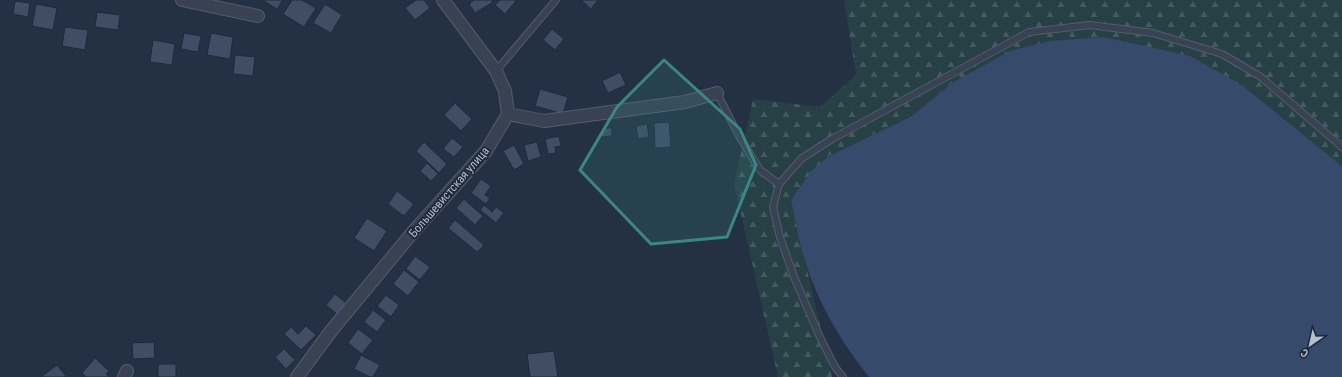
<svg xmlns="http://www.w3.org/2000/svg" width="1342" height="377" viewBox="0 0 1342 377" font-family="'Roboto Condensed',sans-serif">
  <style>
    .forest { fill: url(#forest-firs) }
    .water { fill: #364a6c }
    .building { fill: #404d64; stroke: #1f293a }
    .lines { fill: none; stroke-linecap: round; stroke-linejoin: round }
    .lane-casing { stroke: #545d6d; stroke-width: 8 }
    .street-casing { stroke: #545d6d; stroke-width: 14 }
    .lane { stroke: #384253; stroke-width: 6 }
    .street { stroke: #384253; stroke-width: 12 }
    .marked { fill: #398886; fill-opacity: 0.2; stroke: #398886; stroke-width: 3; stroke-linejoin: round }
    .labels { text-anchor: middle; stroke-width: 3.5; stroke-linejoin: round; paint-order: stroke }
    .street-label { font-size: 12px; fill: #b6becd; stroke: #1d2739 }
  </style>
  <defs>
    <pattern id="forest-firs" width="22" height="20" patternUnits="userSpaceOnUse"><rect width="22" height="20" fill="#264045"/><path d="M5 1l3.5 6h-7zM16 11l3.5 6h-7z" fill="#435a5f"/></pattern>
  </defs>
  <rect width="100%" height="100%" fill="#243044"/>
  <polygon class="forest" points="844,0 1342,0 1342,166 1242,85 952,83 912,116 828,156 791,200 832,377 778,377 734,184 753,99 820,107 856,75"/>
  <path class="water" d="M1104,37L1190,56L1242,85L1342,166V377H869C841,342 816,300 804,257C798,238 795,218 791,200L811,171L829,156L912,116L952,83L1010,51L1050,41Z"/>
  <g class="building">
    <polygon points="262,0 283,0 277,9"/>
    <polygon points="292,0 302,0 316,8 304,27 283,14"/>
    <polygon points="416,0 424,0 430,8 415,20 405,8"/>
    <polygon points="474,0 492,0 493,2 475,13 469,4"/>
    <polygon points="500,0 515,0 516,1 505,14 495,5"/>
    <polygon points="581,0 598,0 591,9"/>
    <polygon points="15,1 30,3 28,17 13,14"/>
    <polygon points="36,4 57,8 53,30 32,26"/>
    <polygon points="325,4 342,15 331,33 313,23"/>
    <polygon points="97,12 120,15 118,30 95,27"/>
    <polygon points="65,27 88,30 85,50 62,46"/>
    <polygon points="552,29 564,39 555,50 543,40"/>
    <polygon points="184,33 201,36 198,52 181,49"/>
    <polygon points="211,33 233,37 230,59 207,55"/>
    <polygon points="153,40 175,44 172,65 150,62"/>
    <polygon points="235,55 255,57 253,76 233,74"/>
    <polygon points="620,72 626,85 608,93 602,81"/>
    <polygon points="540,89 568,97 563,114 535,106"/>
    <polygon points="455,103 472,119 461,131 444,115"/>
    <polygon points="669,122 671,147 655,148 654,123"/>
    <polygon points="647,124 649,137 638,139 636,126"/>
    <polygon points="601,128 612,128 612,136 601,137"/>
    <polygon points="559,136 561,146 555,147 556,153 548,154 545,139"/>
    <polygon points="452,138 463,147 454,157 443,149"/>
    <polygon points="424,142 447,164 439,173 416,151"/>
    <polygon points="537,142 541,157 528,161 524,145"/>
    <polygon points="514,145 524,164 514,170 503,151"/>
    <polygon points="427,163 438,174 431,181 420,171"/>
    <polygon points="481,179 491,186 485,195 490,198 486,204 471,193"/>
    <polygon points="397,191 414,204 404,216 388,204"/>
    <polygon points="464,199 483,216 475,225 456,208"/>
    <polygon points="484,205 492,212 496,207 504,213 496,223 480,210"/>
    <polygon points="367,218 387,231 374,251 354,238"/>
    <polygon points="455,220 484,245 477,252 448,228"/>
    <polygon points="415,256 430,267 420,280 406,269"/>
    <polygon points="404,270 419,282 408,296 393,284"/>
    <polygon points="335,294 346,303 337,314 326,305"/>
    <polygon points="386,295 399,305 391,317 377,306"/>
    <polygon points="373,310 386,320 377,332 364,322"/>
    <polygon points="306,326 316,335 301,350 284,334 291,327 298,334"/>
    <polygon points="358,329 373,340 362,354 348,343"/>
    <polygon points="154,342 155,358 133,359 132,343"/>
    <polygon points="284,349 295,360 286,369 275,357"/>
    <polygon points="554,351 558,377 530,377 527,354"/>
    <polygon points="361,355 380,365 373,377 370,377 354,369"/>
    <polygon points="95,358 109,371 106,374 109,377 86,377 82,373"/>
    <rect x="158" y="364" width="18" height="13"/>
    <polygon points="57,365 66,376 65,377 41,377"/>
  </g>
  <g class="lines">
    <g class="lane-casing">
      <g id="lane">
        <polyline points="496,71 556,0"/>
        <polyline points="717,93 739,136 760,170 779,184"/>
        <polyline points="843,377 835,367 819,335 794,277 780,237 773,207 779,184 802,158 832,139 1029,32 1090,25 1153,33 1222,54 1261,77 1342,147"/>
      </g>
    </g>
    <g class="street-casing">
      <g id="street">
        <polyline points="182,0 258,16"/>
        <polyline points="443,0 496,71 505,91 508,114"/>
        <polyline points="508,114 544,121 685,102 717,93"/>
        <polyline points="124,377 127,371"/>
        <polyline points="297,377 331,331 413,232 486,151 508,114"/>
      </g>
    </g>
    <use href="#lane" class="lane"/>
    <use href="#street" class="street"/>
  </g>
  <path class="marked" d="M664,60L740,129L756,165L727,237L651,244L580,170L617,107Z"/>
  <g class="labels">
    <g class="street-label">
      <text transform="translate(449 192) rotate(-49)" y="4">Большевистская улица</text>
    </g>
  </g>
  <g transform="translate(1310 345) rotate(214)" stroke="#1d2739" stroke-width="3" paint-order="stroke">
  <path d="M0-3L7 15L0 10L-7 15Z" fill="#b6becd"/>
  <text y="-6" font-size="11" font-weight="bold" text-anchor="middle" fill="#b6becd">С</text>
  </g>
</svg>
